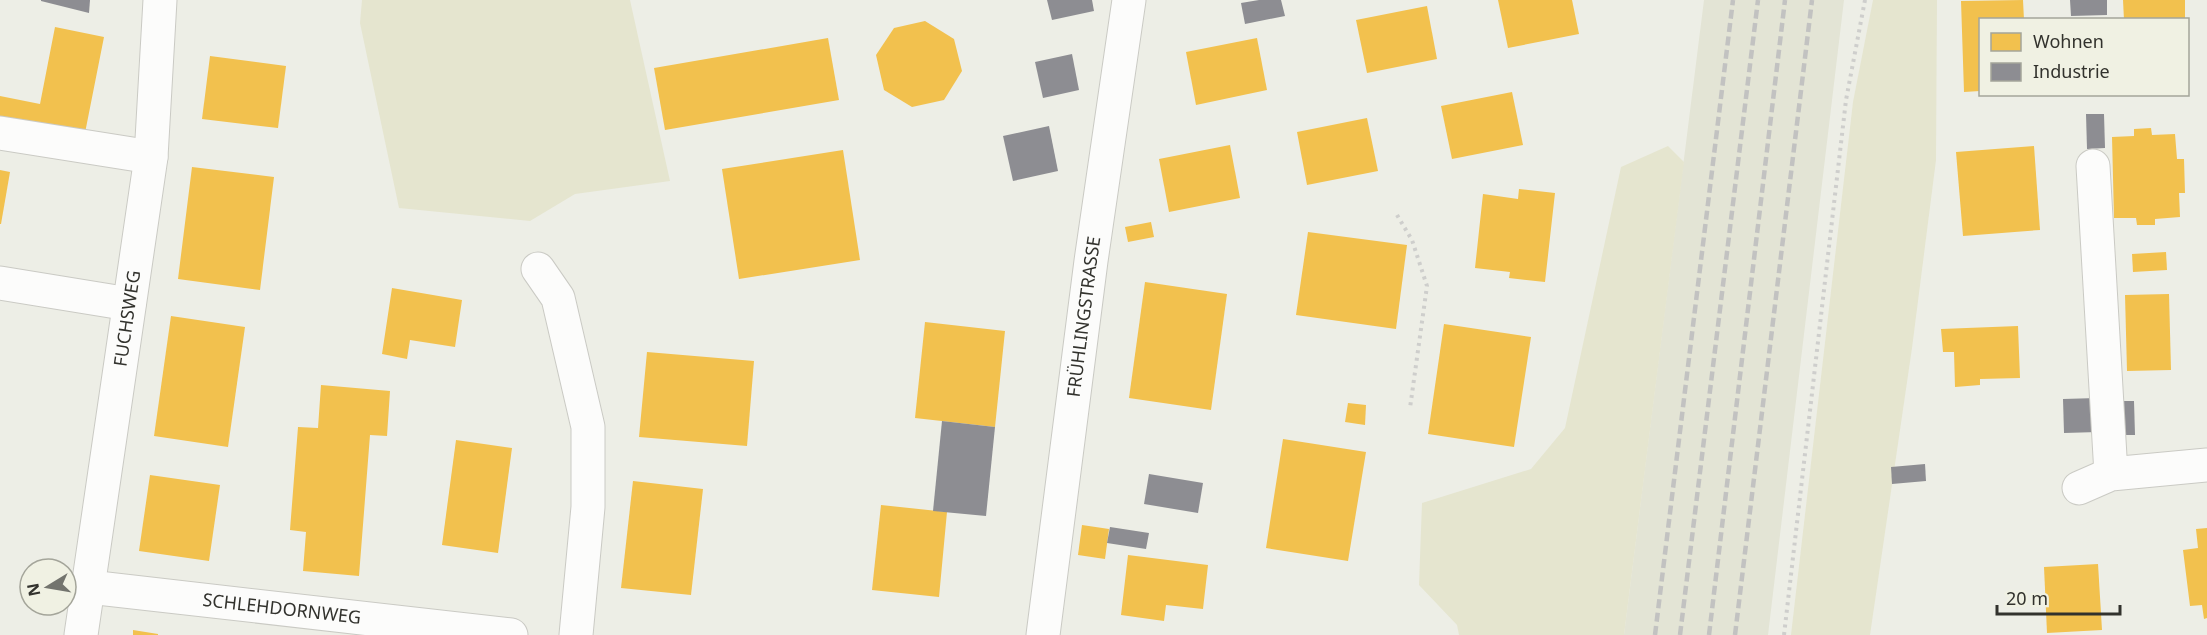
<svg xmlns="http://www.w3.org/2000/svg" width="2207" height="635" viewBox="0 0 2207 635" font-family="'Noto Sans',sans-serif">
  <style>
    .built { fill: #e3e4d5 }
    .green { fill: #e5e5cf }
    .homes { fill: #f2c14e }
    .industry { fill: #8d8d92 }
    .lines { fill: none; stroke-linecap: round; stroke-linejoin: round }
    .minor-casing { stroke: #cacac4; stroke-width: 35 }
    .path { stroke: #cececc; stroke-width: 4; stroke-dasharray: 3 4.5; stroke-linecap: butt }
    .minor { stroke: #fcfcfb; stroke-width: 33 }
    .rail { stroke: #c2c2c1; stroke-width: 4.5; stroke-dasharray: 9 4.5; stroke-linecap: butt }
    .labels { text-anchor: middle; stroke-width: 6; stroke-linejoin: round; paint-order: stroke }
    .street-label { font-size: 18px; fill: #32322d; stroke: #f0f1e3 }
  </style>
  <rect width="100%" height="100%" fill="#edeee6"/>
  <polygon class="built" points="1704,0 1844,0 1768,635 1624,635"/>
  <g class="green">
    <polygon points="362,0 630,0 670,181 575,194 530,221 399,208 360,23"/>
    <polygon points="1873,0 1937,0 1936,160 1912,348 1870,635 1791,635 1853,102"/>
    <polygon points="1668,146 1684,162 1624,635 1459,635 1457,625 1419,585 1422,503 1531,469 1565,428 1621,167"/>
  </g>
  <g class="homes">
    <polygon points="1498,0 1572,0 1579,34 1508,48"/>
    <polygon points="2023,0 2024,20 1980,20 1980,91 1964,92 1961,1"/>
    <polygon points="2123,0 2185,0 2185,20 2124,20"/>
    <polygon points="1427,6 1437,59 1367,73 1356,20"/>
    <polygon points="925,21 954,39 962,71 944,100 912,107 884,90 876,55 894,28"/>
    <polygon points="55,27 104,37 84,138 0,121 0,96 40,104"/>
    <polygon points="828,38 839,100 665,130 654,68"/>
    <polygon points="1257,38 1267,90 1196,105 1186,52"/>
    <polygon points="210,56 286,66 278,128 202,119"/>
    <polygon points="1512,92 1523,145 1452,159 1441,106"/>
    <polygon points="1367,118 1378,171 1307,185 1297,132"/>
    <polygon points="2151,128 2152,135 2175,134 2177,159 2184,159 2185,193 2179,193 2180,217 2155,219 2155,225 2137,225 2136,218 2114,218 2112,137 2134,136 2134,129"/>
    <polygon points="1230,145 1240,198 1169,212 1159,159"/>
    <polygon points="2034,146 2040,230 1963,236 1956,152"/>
    <polygon points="843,150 860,260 739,279 722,169"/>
    <polygon points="192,167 274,177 260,290 178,279"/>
    <polygon points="0,170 10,172 1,224 0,224"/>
    <polygon points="1519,189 1555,193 1545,282 1509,278 1510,272 1475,268 1483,194 1518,199"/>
    <polygon points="1151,222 1154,237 1128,242 1125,227"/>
    <polygon points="1308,232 1407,245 1396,329 1296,315"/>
    <polygon points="2166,252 2167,270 2133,272 2132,254"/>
    <polygon points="1145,282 1227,294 1211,410 1129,398"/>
    <polygon points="392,288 462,300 455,347 410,340 407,359 382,354"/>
    <polygon points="2169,294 2171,370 2127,371 2125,295"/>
    <polygon points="171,316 245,327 228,447 154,436"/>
    <polygon points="925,322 1005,331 995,427 915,418"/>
    <polygon points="1444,324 1531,337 1514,447 1428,434"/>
    <polygon points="2018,326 2020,378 1980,379 1980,385 1955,387 1954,352 1943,352 1941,329"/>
    <polygon points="647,352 754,361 747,446 639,437"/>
    <polygon points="321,385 390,391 387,436 370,435 359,576 303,571 306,532 290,530 298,427 318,428"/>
    <polygon points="1348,403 1366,405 1365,425 1345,422"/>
    <polygon points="1283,439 1366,452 1348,561 1266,548"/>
    <polygon points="456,440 512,448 498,553 442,545"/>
    <polygon points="150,475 220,485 209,561 139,551"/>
    <polygon points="633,481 703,489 691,595 621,588"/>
    <polygon points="881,505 947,512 939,597 872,590"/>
    <polygon points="1082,525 1109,529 1105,559 1078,555"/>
    <polygon points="2207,528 2207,618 2204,619 2202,605 2190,606 2183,550 2198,548 2196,529"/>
    <polygon points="1128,555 1208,565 1203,609 1166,605 1164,621 1121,615"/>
    <polygon points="2098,564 2102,630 2047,633 2044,567"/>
    <polygon points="133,630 158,634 158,635 133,635"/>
  </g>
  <g class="industry">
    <polygon points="41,0 90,0 89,13 41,1"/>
    <polygon points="1047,0 1092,0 1094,11 1052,20"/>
    <polygon points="1259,0 1281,0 1285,16 1245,24 1241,3"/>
    <polygon points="2070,0 2107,0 2107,15 2071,16"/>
    <polygon points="1072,54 1079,90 1043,98 1035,62"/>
    <polygon points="2086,114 2104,114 2105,148 2087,149"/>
    <polygon points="1049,126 1058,171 1013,181 1003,136"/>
    <polygon points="2097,398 2098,432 2064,433 2063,399"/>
    <polygon points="2117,401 2134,401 2135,435 2118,435"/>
    <polygon points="942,421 995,427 986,516 933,511"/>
    <polygon points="1925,464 1926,481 1892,484 1891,467"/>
    <polygon points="1149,474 1203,483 1198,513 1144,504"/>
    <polygon points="1110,527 1149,533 1146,549 1107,543"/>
  </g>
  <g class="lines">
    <g class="minor-casing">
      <g id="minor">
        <polyline points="0,133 151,157"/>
        <polyline points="2093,166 2111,474"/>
        <polyline points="538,269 558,298 588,427 588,507 576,635"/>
        <polyline points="0,283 129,304"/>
        <polyline points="2079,488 2111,474 2207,465"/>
        <path id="s1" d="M89,587L511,635"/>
        <path id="s2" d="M81,635L151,157L160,0"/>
        <path id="s3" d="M1043,635L1091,261L1129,0"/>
      </g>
    </g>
    <g class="path">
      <polyline points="1397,215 1412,240 1427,286 1410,408"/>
      <polyline points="1784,635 1846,100 1865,0"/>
    </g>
    <use href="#minor" class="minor"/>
    <g class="rail">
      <polyline points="1655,635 1733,0"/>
      <polyline points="1680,635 1758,0"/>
      <polyline points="1709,635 1785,0"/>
      <polyline points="1735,635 1812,0"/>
    </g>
  </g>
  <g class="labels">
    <g class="street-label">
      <text dy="6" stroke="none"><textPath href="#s3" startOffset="321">FRÜHLINGSTRASSE</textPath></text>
      <text dy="6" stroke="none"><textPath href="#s2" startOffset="320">FUCHSWEG</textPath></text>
      <text dy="6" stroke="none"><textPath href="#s1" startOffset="194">SCHLEHDORNWEG</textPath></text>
    </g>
  </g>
  <rect x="1979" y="18" width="210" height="78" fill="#f0f1e3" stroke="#a4a59a" stroke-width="1.5"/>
  <rect x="1991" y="33" width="30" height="18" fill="#f2c14e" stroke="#a4a59a" stroke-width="1.5"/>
  <text x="2033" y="48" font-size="18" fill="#32322d">Wohnen</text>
  <rect x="1991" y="63" width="30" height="18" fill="#8d8d92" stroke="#a4a59a" stroke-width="1.5"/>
  <text x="2033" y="78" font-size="18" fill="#32322d">Industrie</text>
  <g transform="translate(48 587) rotate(259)"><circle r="28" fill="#f0f1e3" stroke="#a4a59a" stroke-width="1.5"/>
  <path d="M0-4.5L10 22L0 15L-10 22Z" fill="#73746e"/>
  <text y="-9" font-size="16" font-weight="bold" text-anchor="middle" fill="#32322d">N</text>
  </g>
  <path d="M1997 605v9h123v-9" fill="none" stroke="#32322d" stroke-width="3"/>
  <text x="2006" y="605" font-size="18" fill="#32322d" stroke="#f0f1e3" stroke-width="4.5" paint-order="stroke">20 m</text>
</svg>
